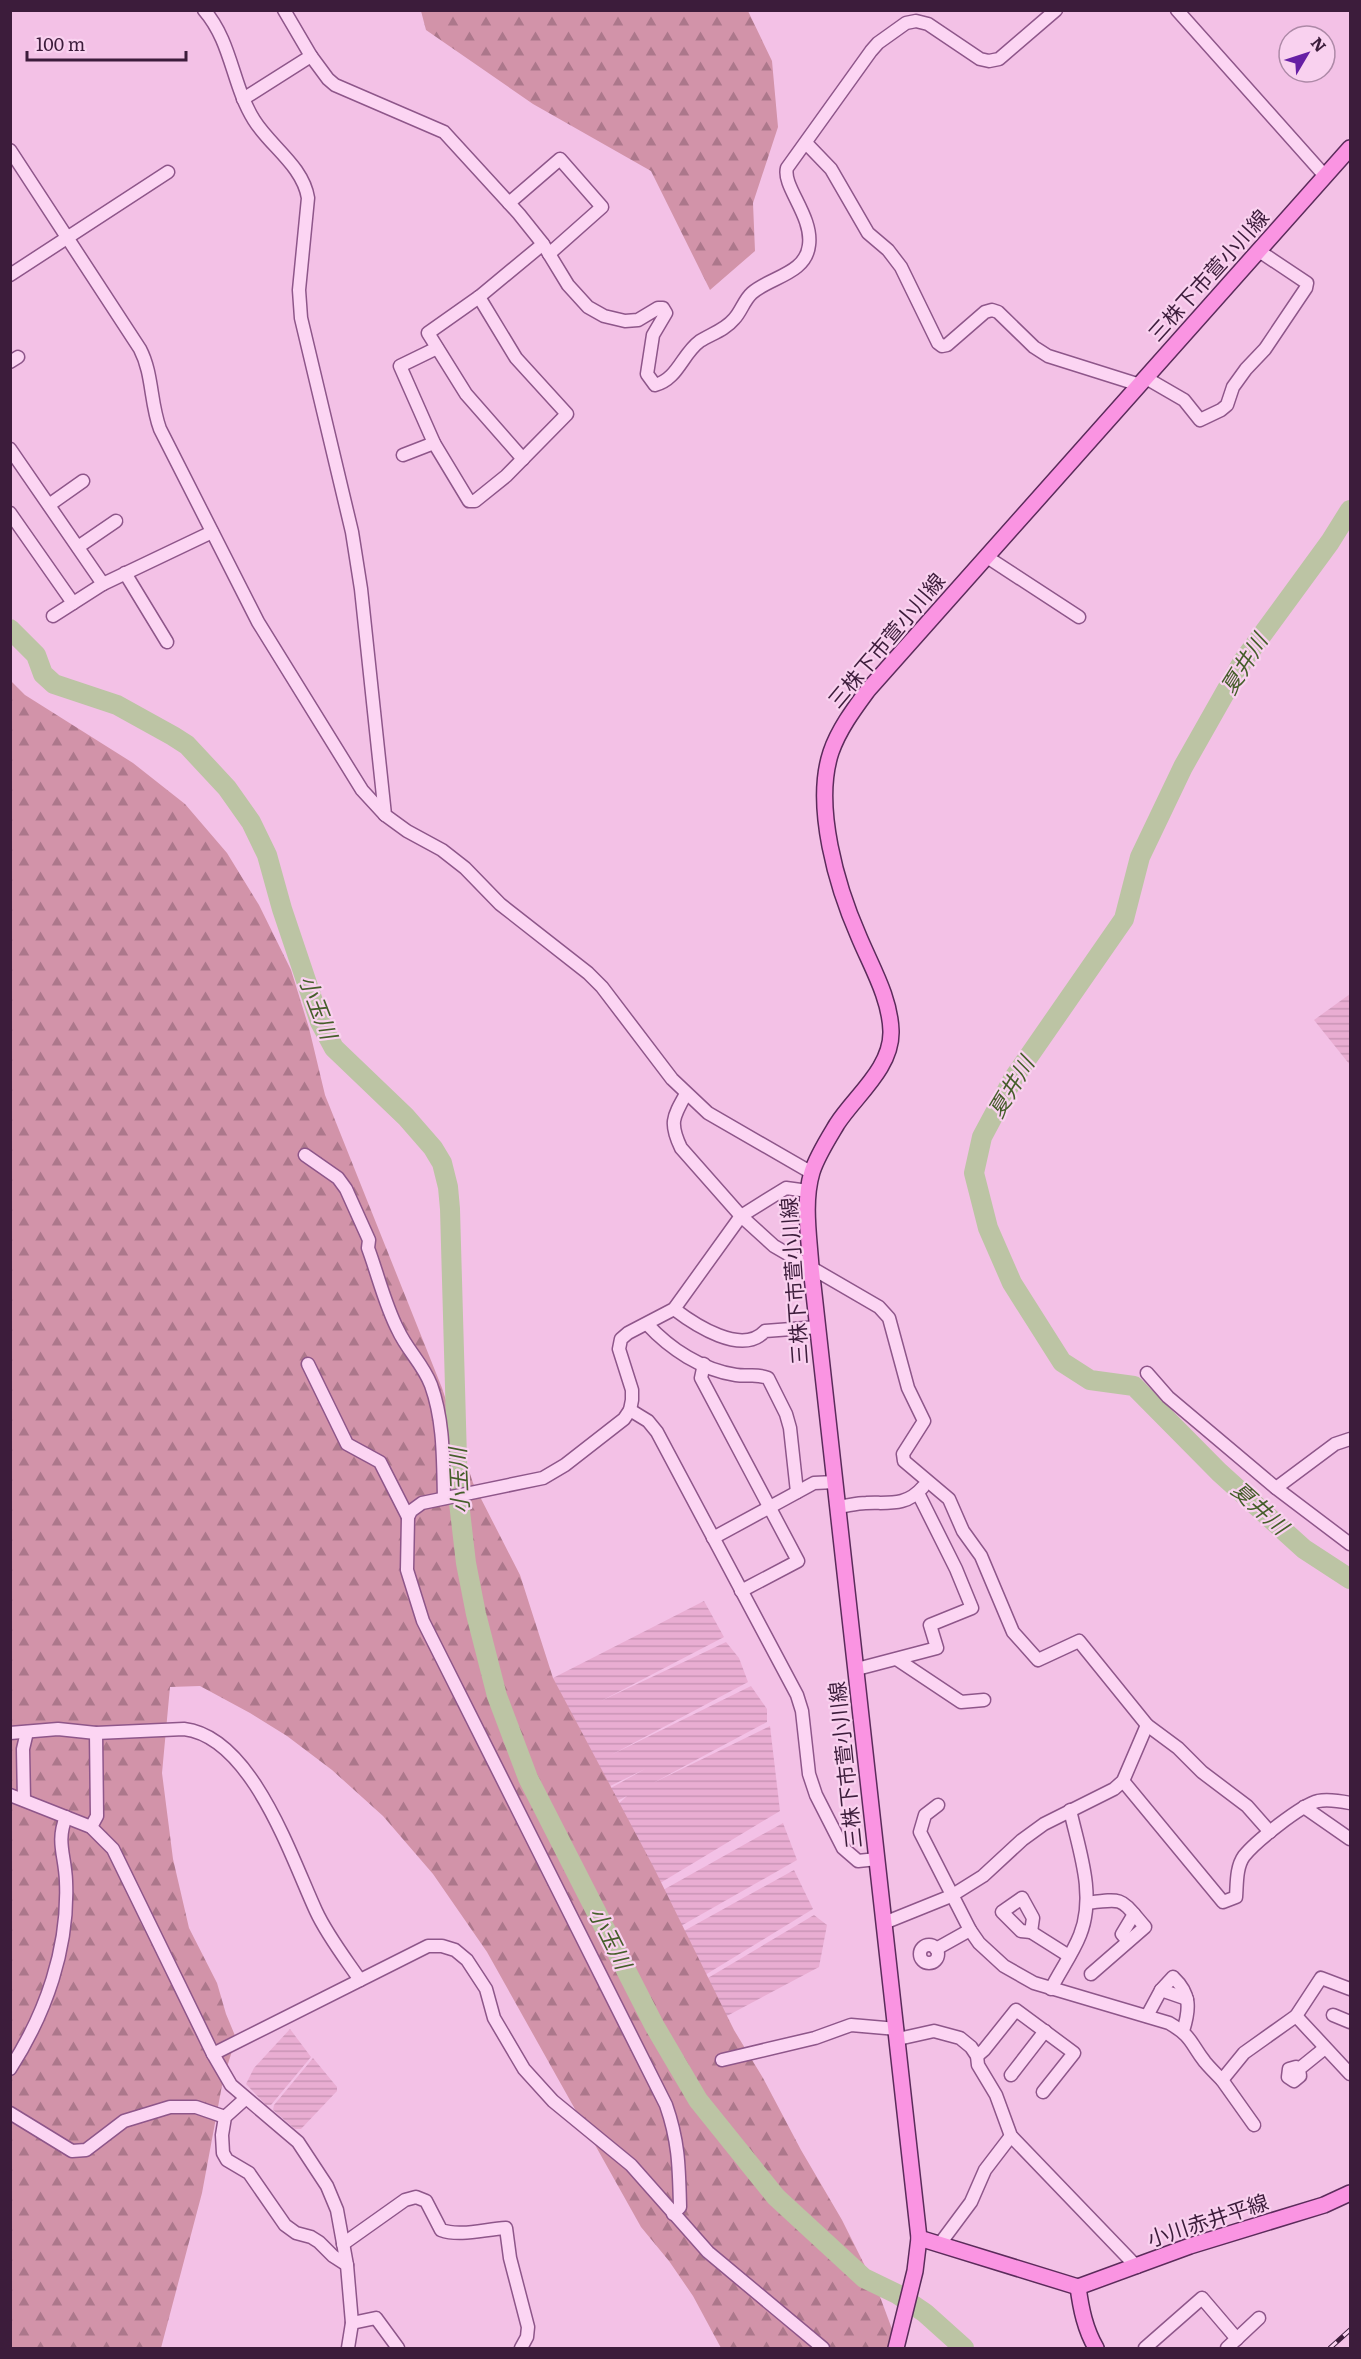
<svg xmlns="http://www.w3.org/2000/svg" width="1361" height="2359" viewBox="0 0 1361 2359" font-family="Literata,'Noto Sans JP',serif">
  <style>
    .farmland { fill: url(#farmland-rules) }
    .forest { fill: url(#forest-firs) }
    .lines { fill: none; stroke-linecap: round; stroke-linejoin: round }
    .river { stroke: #bcc4a4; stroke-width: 20 }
    .minor-casing { stroke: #8e568a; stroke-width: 15 }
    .major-casing { stroke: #5b2b5b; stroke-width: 18 }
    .minor { stroke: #fcd5f3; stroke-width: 12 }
    .major { stroke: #fa94e2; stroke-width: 15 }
    .rail-casing { stroke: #3c1c3b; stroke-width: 5 }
    .rail { stroke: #f9d1ef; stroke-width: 3; stroke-dasharray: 9; stroke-linecap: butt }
    .labels { text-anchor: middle; stroke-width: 4.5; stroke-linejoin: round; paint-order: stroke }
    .street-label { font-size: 21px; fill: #3c1c3b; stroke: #f9d1ef }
    .water-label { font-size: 22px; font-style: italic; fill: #455e2a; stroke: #f9d1ef }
  </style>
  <defs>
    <pattern id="farmland-rules" width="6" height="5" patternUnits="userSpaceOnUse" patternTransform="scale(1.5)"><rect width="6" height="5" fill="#e9add2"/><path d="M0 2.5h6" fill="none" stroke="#c994b5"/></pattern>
    <pattern id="forest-firs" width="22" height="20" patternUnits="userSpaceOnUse" patternTransform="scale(1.5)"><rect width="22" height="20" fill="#d293a9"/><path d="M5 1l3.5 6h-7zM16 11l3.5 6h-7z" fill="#ac778b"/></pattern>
  </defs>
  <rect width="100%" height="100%" fill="#f3c1e6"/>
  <g class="farmland">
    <polygon points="1350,994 1350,1065 1314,1020"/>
    <polygon points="704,1601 724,1637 601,1701 726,1642 739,1658 748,1682 611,1755 751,1686 767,1709 767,1722 653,1783 770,1726 780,1811 642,1894 603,1818 627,1796 597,1811 593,1798 645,1769 594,1794 553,1678"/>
    <polygon points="783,1823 797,1860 665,1935 647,1899"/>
    <polygon points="794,1870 813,1909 692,1983 664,1942"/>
    <polygon points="814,1915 827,1925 819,1967 710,2025 691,1988"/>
    <polygon points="290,2029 311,2057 271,2105 266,2105 246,2084 254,2068"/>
    <polygon points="313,2058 337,2087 337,2091 301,2129 295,2129 273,2110 274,2105"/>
  </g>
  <g class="forest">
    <polygon points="421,11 748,11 772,61 778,127 753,203 755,251 710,290 651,171 533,104 426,30"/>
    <polygon points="10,680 25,695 133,763 185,804 227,853 259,905 291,970 309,1028 325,1095 442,1388 473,1483 520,1575 553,1678 653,1866 734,2030 763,2078 801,2150 842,2220 879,2294 899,2348 721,2348 693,2296 669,2261 641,2227 487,1952 433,1874 383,1816 332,1770 287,1736 250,1713 200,1686 170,1687 162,1773 173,1859 189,1928 217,1983 226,2014 236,2038 223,2080 202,2193 161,2348 11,2348"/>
  </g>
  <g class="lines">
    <g class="river">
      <polyline points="1350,510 1330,542 1243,661 1183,767 1140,857 1124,919 1013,1079 982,1137 974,1173 988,1228 1012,1283 1062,1362 1090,1380 1134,1386 1219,1472 1304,1549 1350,1579"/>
      <polyline points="10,629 36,655 43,674 54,684 117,705 173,736 187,745 227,788 251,822 267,855 282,909 320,1022 334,1048 406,1117 433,1148 442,1163 448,1187 450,1209 458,1494 466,1563 476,1614 497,1696 528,1778 654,2025 698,2100 776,2197 864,2278 897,2294 925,2313 964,2348"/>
    </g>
    <g class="minor-casing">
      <g id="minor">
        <path d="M204,10C232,42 232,85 254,120C270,146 303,166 308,198L299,290L301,318L352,532L361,589L385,815L407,831L442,850L465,868L500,904L588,973L602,987L672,1079L708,1113L812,1173"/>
        <polyline points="1177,10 1325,176"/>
        <path d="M311,56L328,79L335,85L444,132L519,214L543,244L568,285L588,307L604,316L625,321L638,320L658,308H663L666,313L653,335L647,374L655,385C678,379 682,354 700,341C711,334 725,330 734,319C741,312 744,300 752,293C770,277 806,274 809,245C813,216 782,186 787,168L871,51L878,43L906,23L916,21L928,24L980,59L989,61L999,59L1056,10"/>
        <polyline points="243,99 311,56 284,10"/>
        <polyline points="806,143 831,169 868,233 888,250 901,267 938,343 942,346 947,345 985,312 992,310 998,312 1034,347 1048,356 1140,385"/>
        <path d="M10,150L140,349C153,374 150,402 160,429L258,622L362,790L385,815"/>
        <polyline points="509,203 560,159 602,207 549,254"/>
        <polyline points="10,275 168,172"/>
        <polyline points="437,348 400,366 434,443 469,501 475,501 506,476 567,414 516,358 479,297"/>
        <polyline points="10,362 18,357"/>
        <polyline points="1146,378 1184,400 1200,420 1221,410 1227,405 1233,387 1246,369 1265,349 1306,288 1307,283 1259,251"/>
        <polyline points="10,449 103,584"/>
        <polyline points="403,455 434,443"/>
        <polyline points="523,459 466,394 428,333 479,297 543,244"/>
        <polyline points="49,505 83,481"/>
        <polyline points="10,513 73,603"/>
        <polyline points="78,547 116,521"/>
        <polyline points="987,557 1079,617"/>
        <polyline points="125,573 167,642"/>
        <polyline points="53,616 103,584 212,532"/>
        <path d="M686,1094C673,1117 669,1123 681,1148L741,1216L774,1246L879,1307L889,1318L908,1388L924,1421L903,1454L904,1461L949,1499L963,1531L981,1556L1013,1632L1038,1660L1079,1641L1147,1725L1178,1748L1202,1772L1247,1806L1270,1832"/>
        <path d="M305,1155L338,1178L346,1189L369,1240L368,1248C378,1275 385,1305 398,1330C407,1350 423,1364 431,1385C444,1421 443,1460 444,1498"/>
        <path d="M674,1309C695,1325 742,1356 765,1331L818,1327"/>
        <path d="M647,1324C670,1349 702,1370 736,1375C749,1377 755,1373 768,1378L786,1414L790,1428L797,1492"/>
        <polyline points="308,1364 347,1444 380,1462 408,1517"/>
        <polyline points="704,1364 701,1378 798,1561 741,1591"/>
        <polyline points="1147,1373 1168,1397 1276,1488 1350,1544"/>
        <polyline points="630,1410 648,1421 657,1432 797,1695 802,1711 809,1774 816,1795 843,1848 858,1861 877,1859"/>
        <polyline points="1276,1488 1335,1444 1350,1439"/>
        <path d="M838,1507C847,1506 857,1503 866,1503C888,1502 906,1507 923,1487"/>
        <polyline points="713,1538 814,1483 835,1482"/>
        <polyline points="898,1660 961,1702 984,1700"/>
        <polyline points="857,1669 937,1648 930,1625 972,1608 956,1569 918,1493"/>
        <polyline points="10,1733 58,1729 96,1733"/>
        <path d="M1123,1781L1223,1902L1236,1897C1237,1884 1236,1867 1244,1856C1255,1842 1301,1805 1318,1801C1328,1799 1340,1801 1350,1803"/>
        <polyline points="10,1795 91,1827 113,1849 213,2054"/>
        <polyline points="24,1800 23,1749 27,1732"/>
        <path d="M938,1805L925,1815L920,1832L970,1930L979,1943L1004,1966L1034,1983L1169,2023C1193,2037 1190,2043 1205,2062C1210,2068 1216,2074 1222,2080L1244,2053L1296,2016L1350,2074"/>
        <polyline points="1304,1807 1350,1839"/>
        <path d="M91,1827L97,1816L96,1733L184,1729C252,1737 291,1857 316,1911C327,1935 345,1958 360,1980"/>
        <polygon points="1022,1898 1033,1918 1031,1932 1021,1931 1002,1912"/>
        <path d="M1087,1903C1125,1898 1120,1898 1145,1927L1091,1974"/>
        <polyline points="884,1923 951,1896 983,1876 1022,1840 1044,1824 1114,1789 1123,1781 1147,1725"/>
        <polyline points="1031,1932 1069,1956"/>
        <polyline points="1128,1941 1122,1934 1134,1914"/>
        <circle cx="929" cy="1954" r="9"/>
        <polyline points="936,1949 970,1930"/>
        <path d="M1051,1989C1060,1971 1073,1953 1080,1935C1096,1895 1079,1850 1070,1810"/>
        <polyline points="1161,1990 1187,1999"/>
        <polyline points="1333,2015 1350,2022"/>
        <path d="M1147,2016L1161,1990L1173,1977C1191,1994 1190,2009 1183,2031"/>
        <polyline points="1296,2016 1321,1978 1350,1989"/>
        <polyline points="898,2039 934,2031 960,2038 971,2047 977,2056 978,2065 996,2095 1011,2136 1137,2267"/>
        <polyline points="977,2056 984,2050 1016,2010 1074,2053 1043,2092"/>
        <polyline points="722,2060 815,2038 851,2025 897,2029"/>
        <path d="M10,2069C46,2013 69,1948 66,1881C65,1855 56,1842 66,1817"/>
        <polyline points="1299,2069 1300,2076 1294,2081 1288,2077 1289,2069 1296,2067 1299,2069 1325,2048"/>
        <polyline points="1011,2075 1045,2031"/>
        <polyline points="1222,2080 1254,2125"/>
        <polyline points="245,2099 225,2117 222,2135 223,2153 227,2160 249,2173 285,2225 296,2233 311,2237 319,2242 333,2256 347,2265"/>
        <polyline points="10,2113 72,2151 86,2150 124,2121 170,2107 196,2107 225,2117"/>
        <path d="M673,2214L680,2207C679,2168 679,2142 666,2105L423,1621L407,1570L408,1517L411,1511L422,1503L543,1478L565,1465L624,1419L630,1410L632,1400V1390L619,1349L621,1339L628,1333L674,1309L741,1216L786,1188L808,1191"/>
        <path d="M343,2244L405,2200L416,2197L426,2201L441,2230C460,2237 485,2229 506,2228L510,2258L528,2327L527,2337L521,2348"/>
        <polyline points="939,2245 971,2202 985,2170 1011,2136"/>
        <polyline points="352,2323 376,2318 398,2348"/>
        <polyline points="348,2348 352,2323 347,2265 337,2210 327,2186 298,2142 231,2085 213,2054 428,1946 442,1946 455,1950 467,1960 486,1989 494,2018 524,2069 553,2101 631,2165 708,2252 823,2348"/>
        <polyline points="1145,2348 1202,2298 1237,2339"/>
        <polyline points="1227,2348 1259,2318"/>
      </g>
    </g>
    <g class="major-casing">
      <g id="major">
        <polyline points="919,2238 1078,2287"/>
        <polyline points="1078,2287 1190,2246 1324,2205 1350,2193"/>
        <path d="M1078,2287C1081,2309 1085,2329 1096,2348"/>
        <path d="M896,2348L915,2271L919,2238L811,1267C809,1237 803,1202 812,1172C817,1156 828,1139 837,1124C855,1096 892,1068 891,1031C890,998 872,968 859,937C837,887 813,806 831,752C839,729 854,709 868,690L1350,148"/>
      </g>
    </g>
    <use href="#minor" class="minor"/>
    <use href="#major" class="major"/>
    <g class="rail-casing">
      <polyline id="rail" points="1330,2348 1350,2330"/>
    </g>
    <use href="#rail" class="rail"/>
  </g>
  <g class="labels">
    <g class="street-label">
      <text transform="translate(1209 276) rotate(-48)" y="7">三株下市萱小川線</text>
      <text transform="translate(887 641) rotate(-50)" y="7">三株下市萱小川線</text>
      <text transform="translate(795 1281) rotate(-94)" y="7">三株下市萱小川線</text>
      <text transform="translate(846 1765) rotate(-96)" y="7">三株下市萱小川線</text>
      <text transform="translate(1208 2221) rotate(-18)" y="7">小川赤井平線</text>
    </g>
    <g class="water-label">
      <text transform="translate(1244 664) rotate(-58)" y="8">夏井川</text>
      <text transform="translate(318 1007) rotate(69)" y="8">小玉川</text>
      <text transform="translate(1011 1087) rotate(-59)" y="8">夏井川</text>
      <text transform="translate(459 1481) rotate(-93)" y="8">小玉川</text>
      <text transform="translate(1260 1508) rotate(42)" y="8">夏井川</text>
      <text transform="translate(610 1938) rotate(63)" y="8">小玉川</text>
    </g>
  </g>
  <rect width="1361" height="2359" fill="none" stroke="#3c1c3b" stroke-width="24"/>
  <g transform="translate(1307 54) rotate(51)"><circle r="28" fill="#f9d1ef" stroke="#ad89a7" stroke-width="1.5"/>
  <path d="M0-4.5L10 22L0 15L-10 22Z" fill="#661fa4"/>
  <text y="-9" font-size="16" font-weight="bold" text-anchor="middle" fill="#3c1c3b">N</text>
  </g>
  <path d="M27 51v9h159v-9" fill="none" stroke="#3c1c3b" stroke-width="3"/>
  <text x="36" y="51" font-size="18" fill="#3c1c3b" stroke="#f9d1ef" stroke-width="4.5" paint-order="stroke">100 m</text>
</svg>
